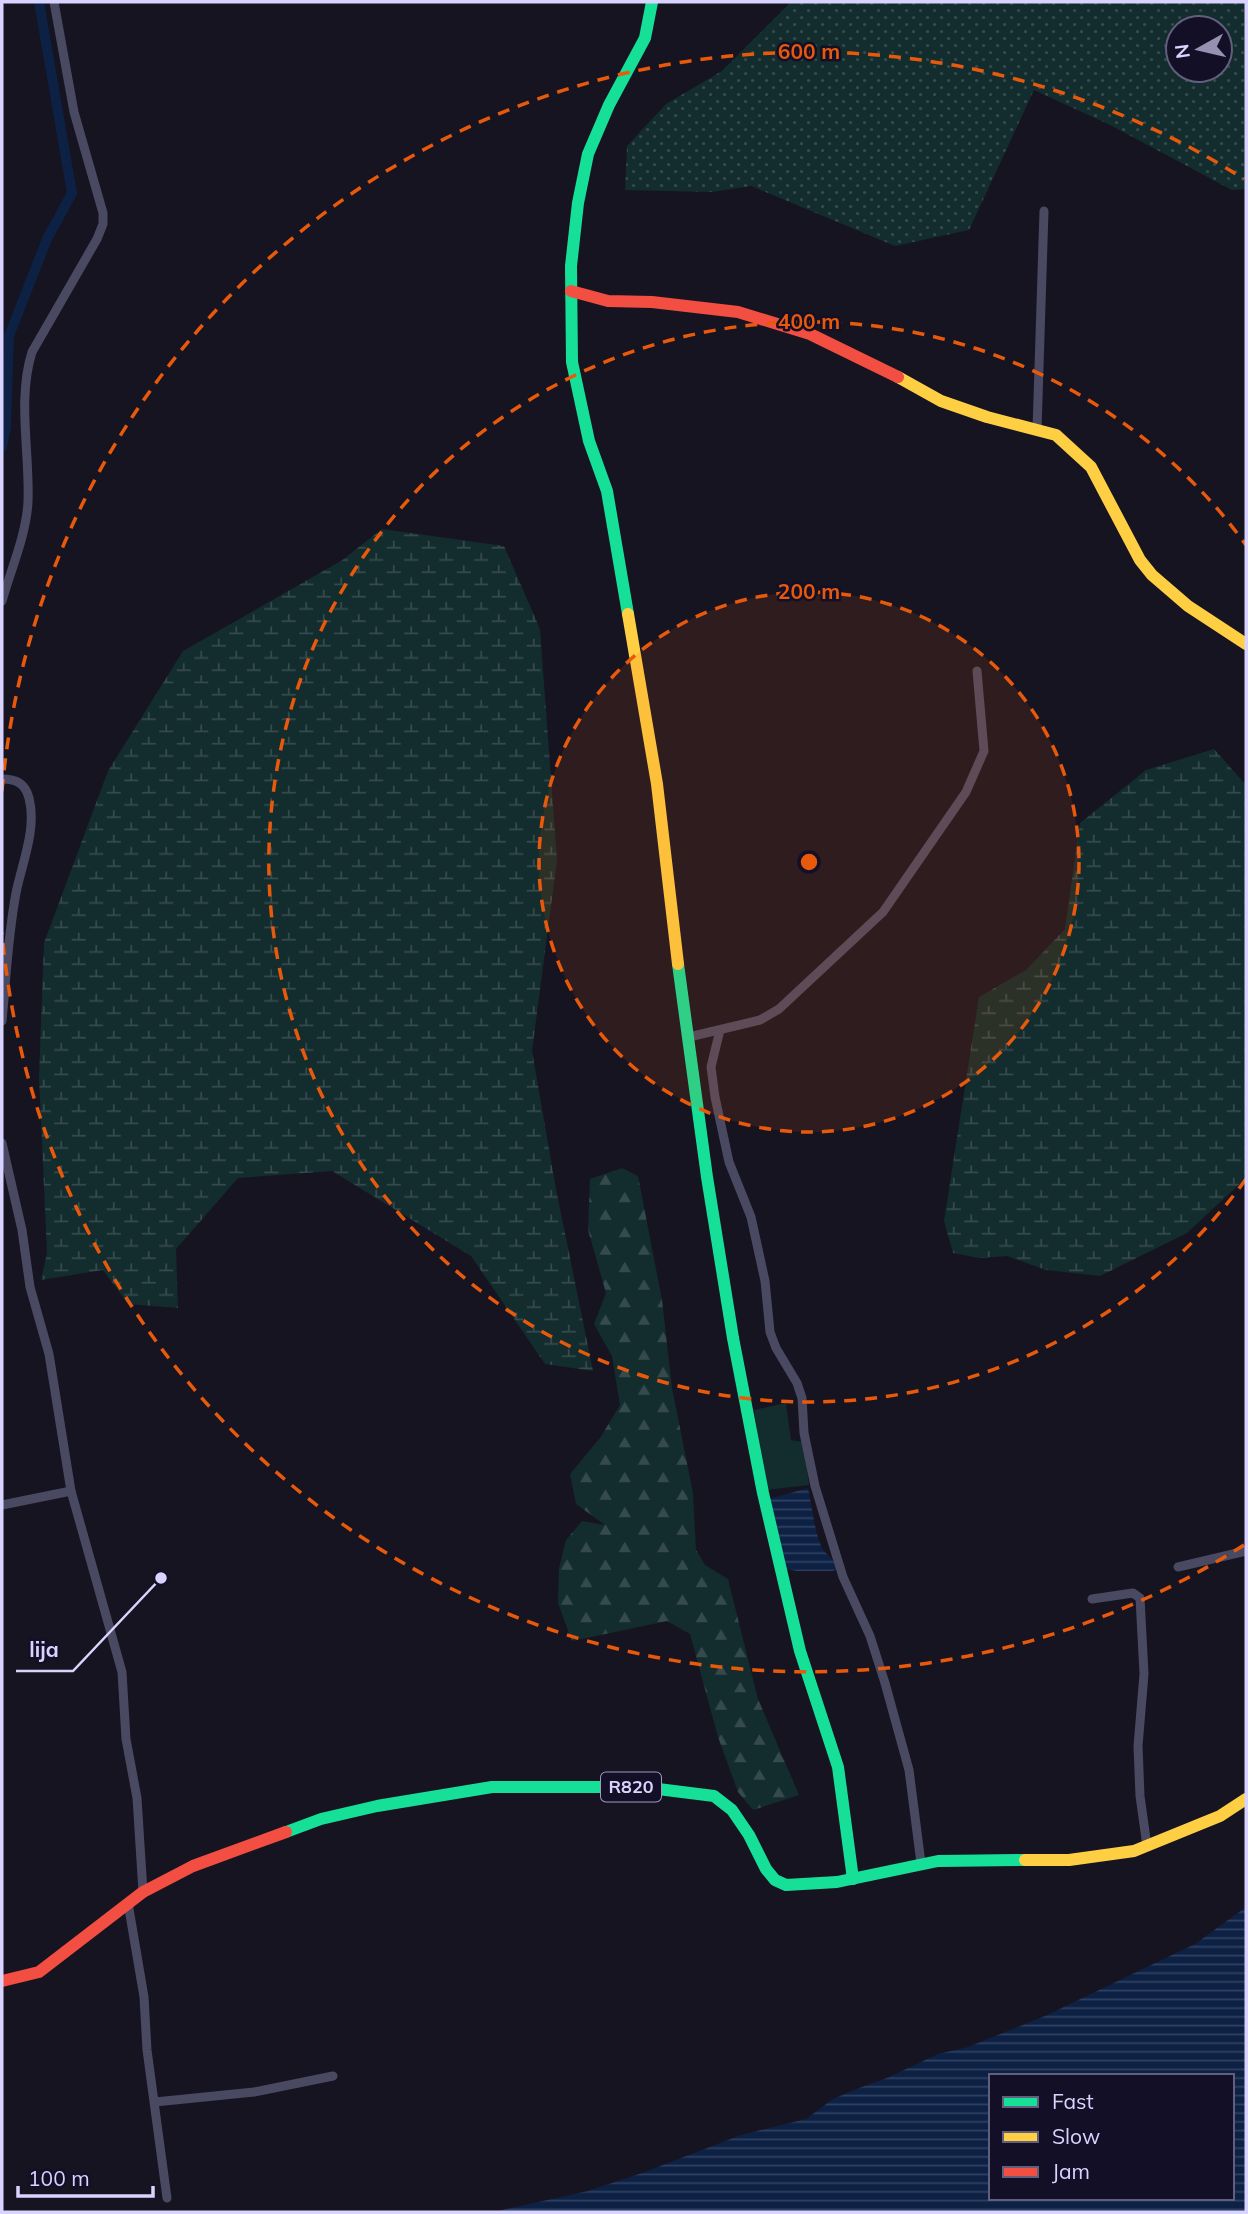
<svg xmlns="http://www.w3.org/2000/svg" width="1248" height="2214" viewBox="0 0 1248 2214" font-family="Mulish,sans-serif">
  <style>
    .grass { fill: url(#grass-dots); fill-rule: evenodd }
    .forest { fill: url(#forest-firs) }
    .wetland { fill: url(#wetland-marsh) }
    .garden { fill: #132c2d }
    .water { fill: url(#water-rules); fill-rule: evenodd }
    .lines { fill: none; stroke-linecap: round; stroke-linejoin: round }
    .canal { stroke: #0d2144; stroke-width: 10 }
    .street { stroke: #4a4962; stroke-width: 9 }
    .fast { stroke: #16e098; stroke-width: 12 }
    .slow { stroke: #ffcf43; stroke-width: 12 }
    .jam { stroke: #f24e42; stroke-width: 12 }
    .ring { fill: none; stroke: #e8590c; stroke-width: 3.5; stroke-dasharray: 12 9 }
    .labels { text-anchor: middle; stroke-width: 5; stroke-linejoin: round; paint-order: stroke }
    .shield { fill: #130f26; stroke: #9e99be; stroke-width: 2 }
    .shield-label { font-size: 18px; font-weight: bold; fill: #d9d4ff }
    .centre { fill: #e8590c; stroke: #130f26; stroke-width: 3.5 }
    .ring-label { font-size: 21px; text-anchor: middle; font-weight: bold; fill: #e8590c; stroke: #130f26; stroke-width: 5; stroke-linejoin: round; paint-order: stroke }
    .leader { fill: none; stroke: #d9d4ff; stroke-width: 2.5 }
    .callout-dot { fill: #d9d4ff; stroke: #130f26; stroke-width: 2.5 }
    .callout-label { font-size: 21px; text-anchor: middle; font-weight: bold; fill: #d9d4ff; stroke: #130f26; stroke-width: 5; stroke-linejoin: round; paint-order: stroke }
  </style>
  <defs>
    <pattern id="grass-dots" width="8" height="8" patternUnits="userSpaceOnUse" patternTransform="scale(1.75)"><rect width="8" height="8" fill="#132c2d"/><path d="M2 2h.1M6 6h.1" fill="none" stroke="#354a4c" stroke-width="1.8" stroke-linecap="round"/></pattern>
    <pattern id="forest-firs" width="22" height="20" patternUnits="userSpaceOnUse" patternTransform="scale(1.75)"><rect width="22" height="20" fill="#132c2d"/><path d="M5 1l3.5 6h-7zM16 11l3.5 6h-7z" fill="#354a4c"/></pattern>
    <pattern id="wetland-marsh" width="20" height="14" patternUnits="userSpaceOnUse" patternTransform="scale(1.75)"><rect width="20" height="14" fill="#132c2d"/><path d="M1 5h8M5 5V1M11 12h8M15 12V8" fill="none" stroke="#354a4c"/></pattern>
    <pattern id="water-rules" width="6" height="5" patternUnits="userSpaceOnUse" patternTransform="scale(1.75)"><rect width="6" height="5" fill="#0d2144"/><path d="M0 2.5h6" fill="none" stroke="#304060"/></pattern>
  </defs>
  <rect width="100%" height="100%" fill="#161421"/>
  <path class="grass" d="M791,2H1246V189L1232,190L1110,125L1034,90L969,230L895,246L751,186L712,192L625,190L627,146L666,104L722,71ZM1178,28H1220V70H1178Z"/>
  <polygon class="forest" points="622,1168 638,1176 662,1300 672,1388 693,1493 696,1550 705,1565 728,1579 758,1699 799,1795 753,1810 738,1792 718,1737 690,1634 667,1621 572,1641 558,1603 559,1568 566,1540 582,1521 605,1525 576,1504 570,1474 600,1438 620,1405 612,1356 594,1324 606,1293 588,1230 590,1179"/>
  <g class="wetland">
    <polygon points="382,529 504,546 540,629 557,860 532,1051 556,1189 593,1371 545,1364 471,1256 332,1171 238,1178 176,1249 178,1308 128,1304 103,1270 41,1280 47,1253 39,1077 44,943 108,771 183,651 341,561"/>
    <polygon points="1214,749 1246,785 1246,1178 1187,1233 1100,1276 1046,1270 1007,1256 979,1258 953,1253 944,1221 979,997 1026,970 1065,929 1080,823 1146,770"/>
  </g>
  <polygon class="garden" points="786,1403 791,1440 804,1442 809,1485 766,1490 754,1410"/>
  <g class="water">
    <path d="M808,1488C812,1507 814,1528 821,1546C825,1555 832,1555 837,1569L833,1571H797L783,1568L769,1499Z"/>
    <path d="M1246,1907V2212H493L588,2191L642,2173L741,2135L806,2119L833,2099L859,2088L887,2078L938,2054L968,2047L1045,2016L1195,1944ZM991,2076H1232V2198H991Z"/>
  </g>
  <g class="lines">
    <polyline class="canal" points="2,447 6,427 9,336 47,239 72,193 39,2"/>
    <g class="street">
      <polyline points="1037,430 1044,211"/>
      <path d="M2,601C11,569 26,536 28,502C30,452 17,400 32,352L97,239L103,224V213L74,112L54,2"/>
      <path d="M2,779C16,779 25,783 29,798C37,829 22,863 16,893C8,935 6,979 2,1021"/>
      <polyline points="720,1030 711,1067 715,1097 729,1162 751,1217 765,1281 770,1332 776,1348 797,1383 802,1398 804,1433 815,1486 843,1577 870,1636 885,1683 909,1770 921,1863"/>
      <polyline points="689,1037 760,1020 779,1009 883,912 966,792 984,751 977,671"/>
      <polyline points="2,1143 22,1230 30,1287 49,1354 71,1491 122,1672 126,1739 137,1798 143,1892"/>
      <polyline points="2,1505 71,1491"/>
      <polyline points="1178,1567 1246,1551"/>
      <polyline points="1092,1599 1133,1593 1140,1598 1144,1674 1138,1746 1140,1796 1147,1846"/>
      <polyline points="128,1903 144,1997 147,2050 167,2198"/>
      <polyline points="155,2102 254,2092 333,2076"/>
    </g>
    <g class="fast">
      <polyline points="628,614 607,491 589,441 572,362 571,266 578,203 588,154 609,105 645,38 652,2"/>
      <polyline points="678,964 707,1177 733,1338 763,1493 800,1651 838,1767 853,1879"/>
      <polyline points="286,1832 321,1819 377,1806 492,1787 642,1787 714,1796 732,1810 749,1835 766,1869 775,1880 786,1885 837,1882 938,1861 1025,1860"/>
    </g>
    <g class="slow">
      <polyline points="898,377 941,401 987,417 1056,435 1091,467 1140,560 1152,575 1188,606 1246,644"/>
      <polyline points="628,614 657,784 678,964"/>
      <polyline points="1025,1860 1069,1860 1134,1851 1220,1816 1246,1799"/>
    </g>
    <g class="jam">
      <polyline points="571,291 608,301 652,302 738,312 810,334 898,377"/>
      <polyline points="2,1981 39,1972 143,1892 193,1866 286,1832"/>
    </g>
  </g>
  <circle cx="809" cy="862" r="270" fill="#e8590c" fill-opacity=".12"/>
  <g class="ring">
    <circle cx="809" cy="862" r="270"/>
    <path d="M1246 1179A540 540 0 1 1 1246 545"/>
    <path d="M1244 1545A810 810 0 0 1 2 933M2 791A810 810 0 0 1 1244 179"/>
  </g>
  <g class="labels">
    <rect class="shield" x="601" y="1772.5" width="60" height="29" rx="5"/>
    <g class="shield-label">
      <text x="631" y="1793">R820</text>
    </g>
  </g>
  <circle cx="809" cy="862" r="10" class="centre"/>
  <g class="ring-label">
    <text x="809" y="59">600 m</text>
    <text x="809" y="329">400 m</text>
    <text x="809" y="599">200 m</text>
  </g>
  <path class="leader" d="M161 1578L73 1671H16"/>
  <circle class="callout-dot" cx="161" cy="1578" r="7"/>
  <g class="callout-label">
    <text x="44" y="1657">lija</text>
  </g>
  <rect width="1248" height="2214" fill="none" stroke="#d9d4ff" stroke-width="7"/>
  <rect x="989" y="2074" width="245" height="126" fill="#130f26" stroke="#625e7d" stroke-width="2"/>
  <rect x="1003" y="2097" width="35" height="10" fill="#16e098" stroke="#625e7d" stroke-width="2"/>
  <text x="1052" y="2109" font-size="21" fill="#d9d4ff">Fast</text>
  <rect x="1003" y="2132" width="35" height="10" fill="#ffcf43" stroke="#625e7d" stroke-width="2"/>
  <text x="1052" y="2144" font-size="21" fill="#d9d4ff">Slow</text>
  <rect x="1003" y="2167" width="35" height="10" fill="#f24e42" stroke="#625e7d" stroke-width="2"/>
  <text x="1052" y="2179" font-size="21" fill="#d9d4ff">Jam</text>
  <g transform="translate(1199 49) rotate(262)"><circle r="33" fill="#130f26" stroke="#625e7d" stroke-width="2"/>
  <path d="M0-5L12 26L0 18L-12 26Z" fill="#9591b1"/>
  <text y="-10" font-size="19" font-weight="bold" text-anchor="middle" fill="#d9d4ff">N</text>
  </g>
  <path d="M18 2186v10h135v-10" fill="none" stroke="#d9d4ff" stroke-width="3.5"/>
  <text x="28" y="2186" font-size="21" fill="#d9d4ff" stroke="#130f26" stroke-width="5" paint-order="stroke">100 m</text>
</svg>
